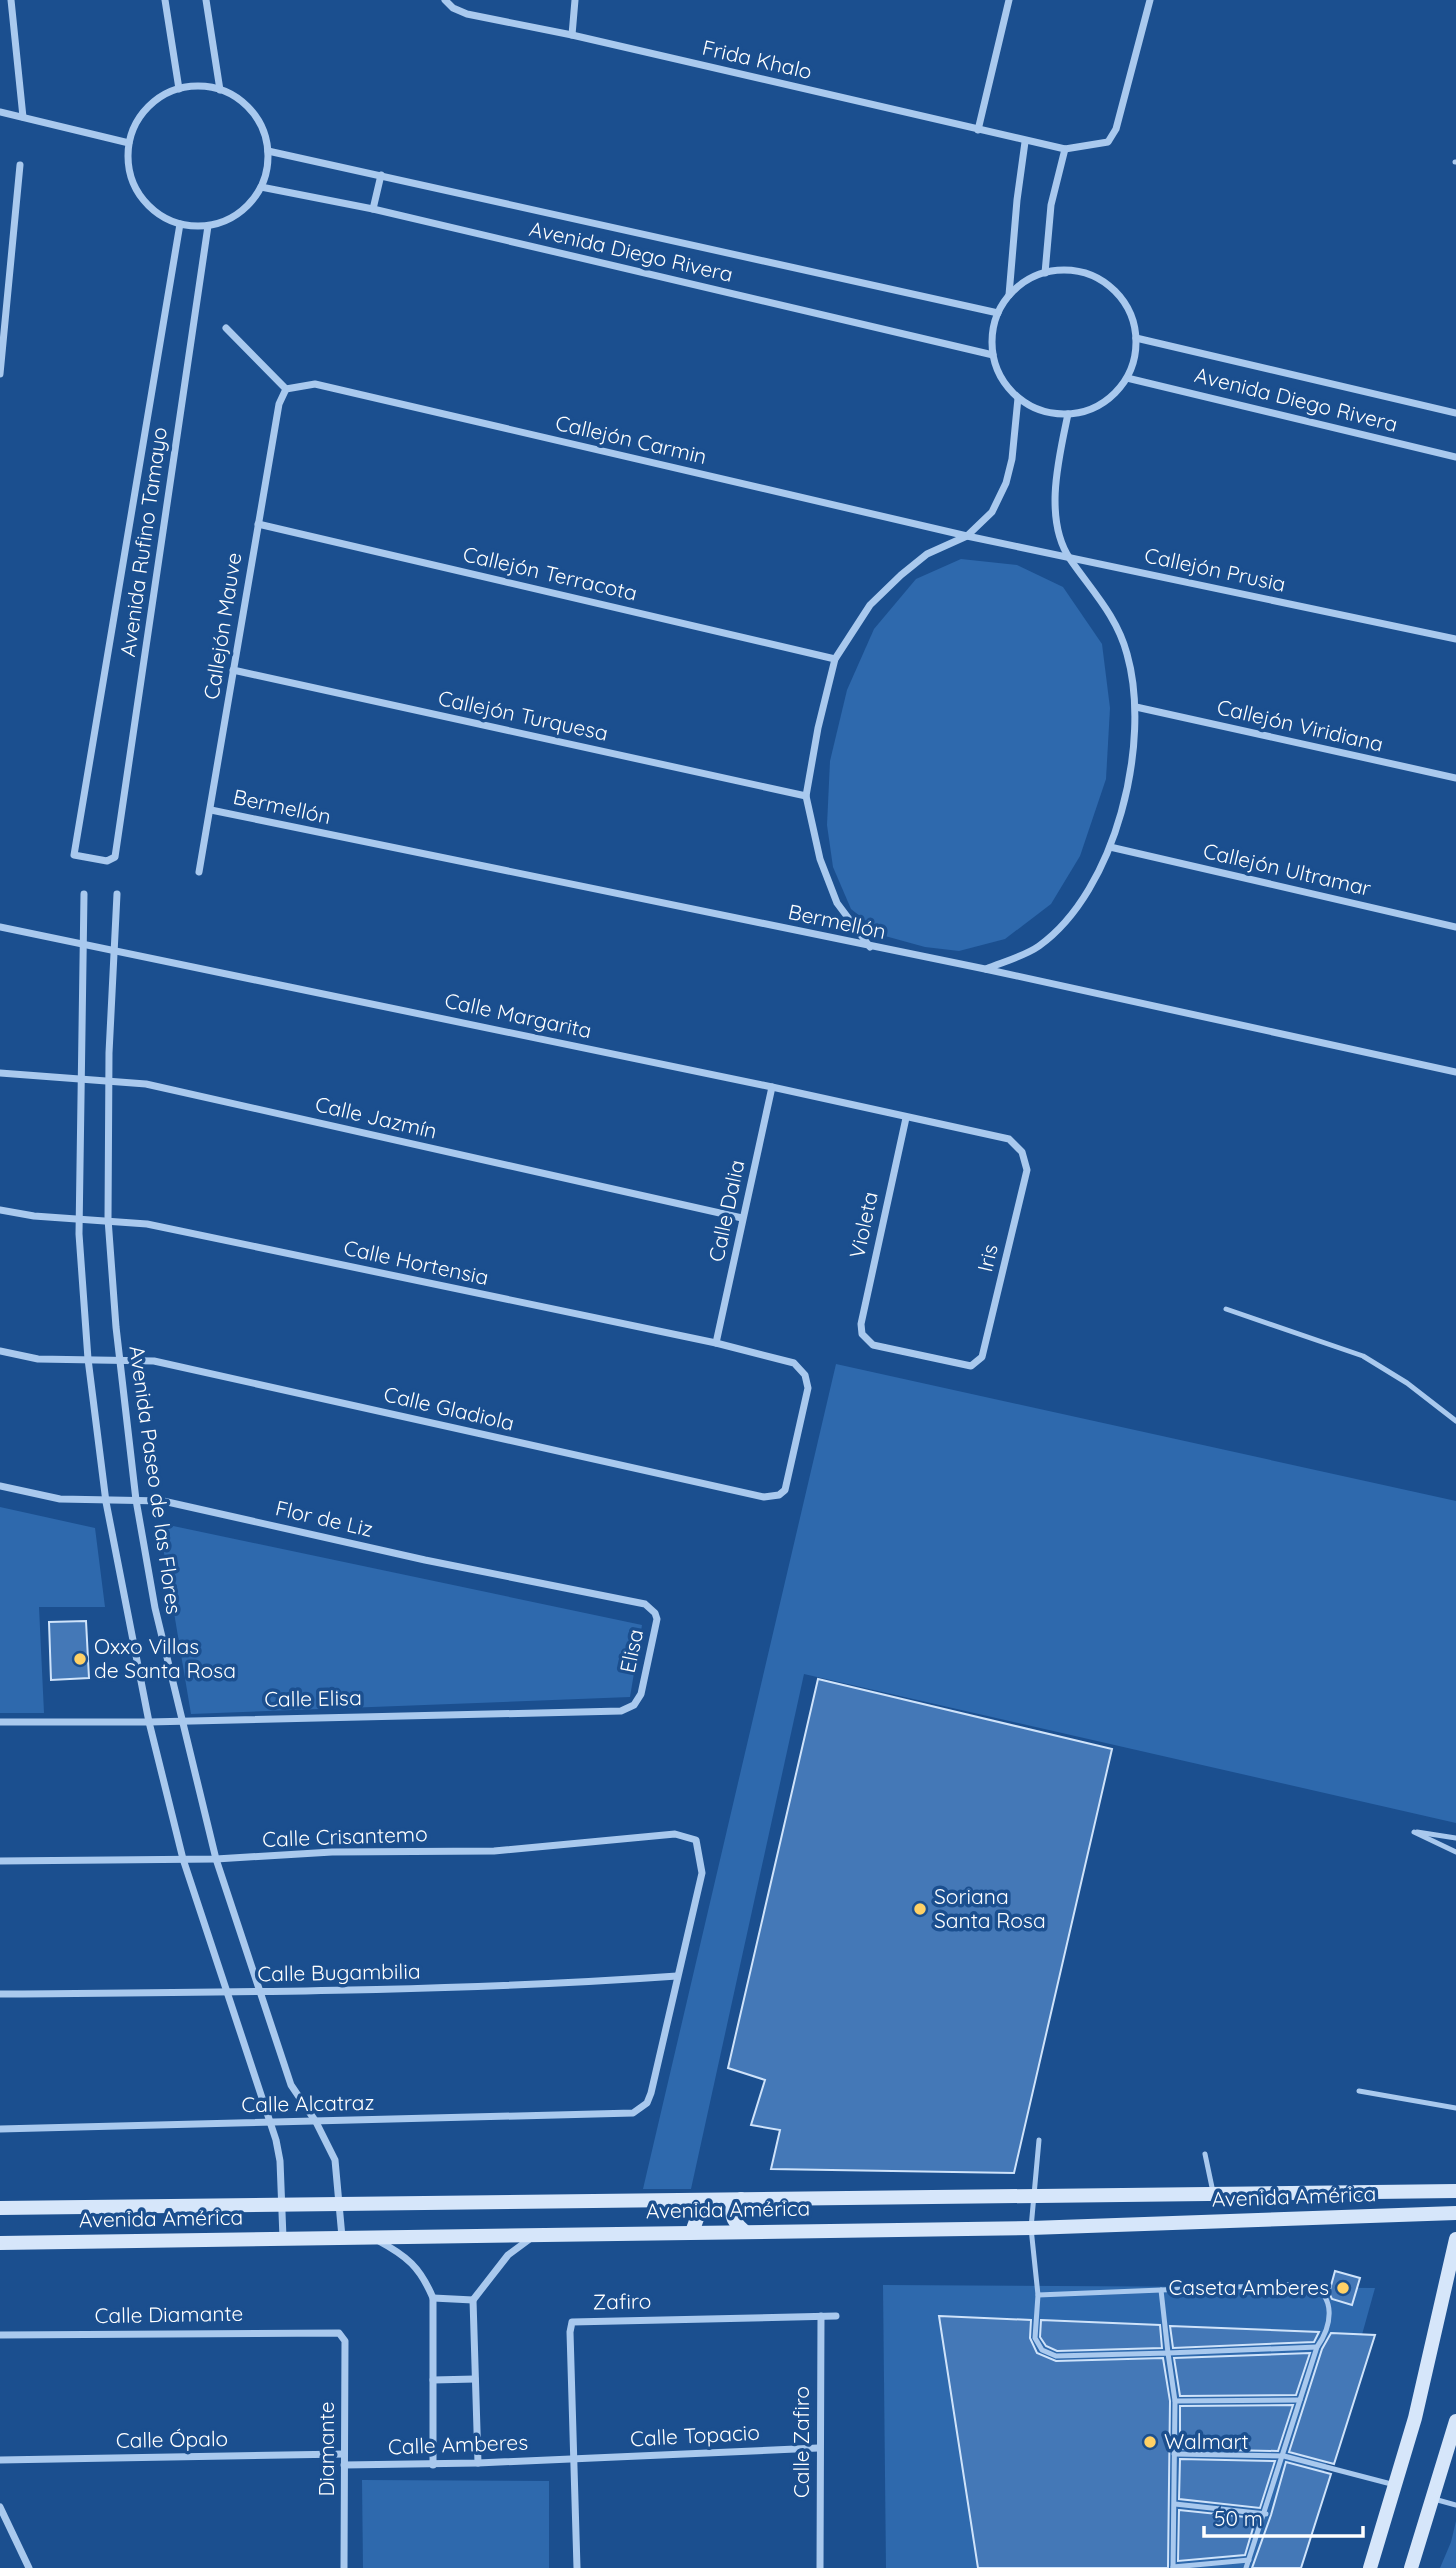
<svg xmlns="http://www.w3.org/2000/svg" width="1456" height="2568" viewBox="0 0 1456 2568" font-family="Quicksand,sans-serif">
  <style>
    .green { fill: #2e69ad }
    .building { fill: #4478b7; stroke: #cfe3fa; stroke-width: 2 }
    .lines { fill: none; stroke-linecap: round; stroke-linejoin: round }
    .service { stroke: #a9c9ee; stroke-width: 5 }
    .minor { stroke: #a9c9ee; stroke-width: 7 }
    .secondary { stroke: #d6e6fa; stroke-width: 14 }
    .poi-dot { fill: #ffd166; stroke: #1b4f8f; stroke-width: 2.5 }
    .labels { text-anchor: middle; stroke-width: 7; stroke-linejoin: round; paint-order: stroke }
    .street-label { font-size: 21px; fill: #fff; stroke: #1b4f8f }
    .poi-label { font-size: 21px; fill: #fff; stroke: #1b4f8f; text-anchor: start }
  </style>
  <rect width="100%" height="100%" fill="#1b4f8f"/>
  <g class="green">
    <polygon points="961,559 1017,565 1063,587 1102,644 1110,708 1106,779 1080,856 1051,904 1005,939 959,951 925,947 885,936 851,909 833,867 827,825 830,761 847,690 874,629 916,579"/>
    <polygon points="836,1364 1456,1501 1456,1823 804,1674 691,2189 643,2189"/>
    <polygon points="0,1507 95,1528 105,1607 39,1607 44,1713 0,1713"/>
    <polygon points="159,1523 642,1625 630,1697 191,1714"/>
    <polygon points="883,2285 1375,2288 1297,2568 886,2568"/>
    <polygon points="362,2480 549,2481 549,2568 363,2568"/>
    <polygon points="1456,2521 1456,2568 1440,2568 1451,2542"/>
  </g>
  <g class="building">
    <polygon points="86,1621 89,1678 51,1680 49,1622"/>
    <polygon points="818,1679 1112,1749 1014,2173 771,2169 780,2130 751,2125 765,2080 728,2068"/>
    <polygon points="1335,2271 1360,2278 1352,2305 1332,2299 1329,2293"/>
    <polygon points="939,2316 1031,2320 1030,2338 1037,2353 1056,2361 1163,2358 1170,2401 1168,2568 978,2568"/>
    <polygon points="1041,2320 1160,2325 1162,2348 1057,2351 1046,2346 1040,2337"/>
    <polygon points="1170,2326 1319,2332 1314,2342 1173,2348"/>
    <polygon points="1331,2333 1375,2335 1334,2464 1289,2452 1322,2349"/>
    <polygon points="1310,2353 1296,2395 1180,2396 1174,2358"/>
    <polygon points="1293,2405 1278,2451 1180,2449 1180,2406"/>
    <polygon points="1180,2459 1275,2461 1260,2508 1179,2499"/>
    <polygon points="1286,2462 1331,2474 1301,2568 1252,2568 1271,2515"/>
    <polygon points="1179,2510 1256,2518 1245,2555 1178,2561"/>
  </g>
  <g class="lines">
    <g class="service">
      <polyline points="1455,162 1456,162"/>
      <polyline points="1226,1309 1363,1356 1407,1383 1456,1421"/>
      <polyline points="1414,1832 1456,1852"/>
      <polyline points="1417,1832 1456,1838"/>
      <polyline points="1359,2091 1456,2108"/>
      <path d="M1039,2140L1031,2228L1038,2295L1309,2284C1337,2296 1332,2326 1317,2347L1246,2568"/>
      <polyline points="1205,2154 1213,2192"/>
      <polyline points="1161,2290 1168,2353 1317,2347"/>
      <polyline points="1038,2295 1035,2338 1042,2350 1056,2356 1168,2353 1175,2401 1173,2568"/>
      <polyline points="1175,2401 1300,2400"/>
      <polyline points="1174,2454 1284,2456 1395,2485"/>
      <polyline points="1434,2499 1456,2505"/>
      <polyline points="1175,2504 1266,2514"/>
      <polyline points="1173,2567 1249,2560"/>
    </g>
    <g class="minor">
      <polyline points="11,0 23,117"/>
      <polyline points="165,0 179,89"/>
      <polyline points="206,0 220,90"/>
      <polyline points="445,0 453,8 467,14 572,35 1065,149 1108,142 1116,129 1150,0"/>
      <polyline points="572,35 575,0"/>
      <circle cx="198" cy="156" r="70"/>
      <polyline points="0,112 129,143"/>
      <polyline points="978,130 1009,0"/>
      <polyline points="268,151 998,313"/>
      <polyline points="261,187 373,209 993,355"/>
      <polyline points="373,209 381,175"/>
      <polyline points="180,224 74,855 107,861 115,857 208,226"/>
      <circle cx="1064" cy="342" r="72"/>
      <polyline points="1045,273 1051,205 1065,149"/>
      <polyline points="1009,295 1017,200 1025,142"/>
      <polyline points="226,328 286,389"/>
      <polyline points="1136,338 1456,413"/>
      <polyline points="0,374 20,165"/>
      <polyline points="1127,378 1456,457"/>
      <polyline points="286,389 315,384 967,536 1456,639"/>
      <polyline points="258,524 835,659"/>
      <polyline points="233,670 806,796"/>
      <polyline points="1136,707 1456,778"/>
      <polyline points="211,810 985,969 1456,1072"/>
      <polyline points="1110,847 1456,927"/>
      <polyline points="199,872 279,404 286,389"/>
      <polyline points="84,894 79,1234 88,1359 106,1502 149,1722 183,1859 276,2140 280,2161 283,2238"/>
      <polyline points="117,894 109,1053 108,1219 116,1327 136,1500 155,1608 216,1859 291,2085 316,2122 335,2160 342,2237"/>
      <polyline points="0,927 772,1087 1009,1139 1022,1152 1027,1170 982,1357 971,1366 873,1345 862,1334 861,1324 906,1118"/>
      <polyline points="870,947 837,903 820,859 806,796 818,728 835,659 870,605 901,575 927,554 967,536 992,512 1006,483 1012,459 1018,398"/>
      <path d="M986,969C1003,962 1025,956 1039,946C1116,891 1152,742 1127,654C1117,616 1092,591 1070,559C1043,519 1059,457 1068,414"/>
      <polyline points="0,1073 146,1084 742,1218"/>
      <polyline points="0,1210 34,1216 147,1224 716,1343 794,1363 805,1375 808,1388 785,1490 779,1495 764,1497 154,1361 38,1359 0,1351"/>
      <polyline points="716,1343 772,1087"/>
      <polyline points="0,1486 60,1499 163,1501 425,1560 645,1604 655,1613 657,1619 641,1694 634,1705 621,1711 149,1722 0,1722"/>
      <polyline points="0,1861 216,1859 332,1852 494,1851 675,1834 696,1840 702,1873 651,2093 647,2103 633,2113 0,2129"/>
      <path d="M0,1994C226,1992 452,1992 677,1976"/>
      <path d="M377,2240C407,2256 420,2267 433,2298V2465"/>
      <polyline points="433,2298 473,2300"/>
      <polyline points="0,2335 339,2333 345,2341 344,2568"/>
      <polyline points="433,2380 475,2379"/>
      <polyline points="0,2460 344,2454"/>
      <polyline points="478,2463 473,2300 508,2255 531,2238"/>
      <polyline points="344,2465 478,2463 818,2448"/>
      <polyline points="0,2507 29,2568"/>
      <polyline points="577,2568 570,2332 572,2322 836,2316"/>
      <polyline points="820,2568 821,2316"/>
    </g>
    <g class="secondary">
      <path d="M741,2199C725,2208 733,2222 744,2231"/>
      <polyline points="686,2200 695,2204 699,2213 692,2232"/>
      <polyline points="0,2208 1456,2191"/>
      <polyline points="0,2243 1031,2228 1456,2213"/>
      <polyline points="1370,2568 1415,2418 1456,2239"/>
      <polyline points="1411,2568 1456,2421"/>
    </g>
  </g>
  <g class="poi-dot">
    <circle cx="80" cy="1659" r="7"/>
    <circle cx="920" cy="1909" r="7"/>
    <circle cx="1343" cy="2288" r="7"/>
    <circle cx="1150" cy="2442" r="7"/>
  </g>
  <g class="labels">
    <g class="street-label">
      <text transform="translate(757 60) rotate(13)" y="7">Frida Khalo</text>
      <text transform="translate(631 252) rotate(13)" y="7">Avenida Diego Rivera</text>
      <text transform="translate(1296 400) rotate(14)" y="7">Avenida Diego Rivera</text>
      <text transform="translate(631 440) rotate(13)" y="7">Callejón Carmin</text>
      <text transform="translate(144 542) rotate(-82)" y="7">Avenida Rufino Tamayo</text>
      <text transform="translate(1215 570) rotate(12)" y="7">Callejón Prusia</text>
      <text transform="translate(550 574) rotate(13)" y="7">Callejón Terracota</text>
      <text transform="translate(223 626) rotate(-81)" y="7">Callejón Mauve</text>
      <text transform="translate(523 716) rotate(12)" y="7">Callejón Turquesa</text>
      <text transform="translate(1300 726) rotate(13)" y="7">Callejón Viridiana</text>
      <text transform="translate(282 807) rotate(12)" y="7">Bermellón</text>
      <text transform="translate(1287 870) rotate(13)" y="7">Callejón Ultramar</text>
      <text transform="translate(837 922) rotate(12)" y="7">Bermellón</text>
      <text transform="translate(518 1016) rotate(12)" y="7">Calle Margarita</text>
      <text transform="translate(376 1118) rotate(13)" y="7">Calle Jazmín</text>
      <text transform="translate(727 1211) rotate(-78)" y="7">Calle Dalia</text>
      <text transform="translate(864 1225) rotate(-78)" y="7">Violeta</text>
      <text transform="translate(988 1258) rotate(-77)" y="7">Iris</text>
      <text transform="translate(416 1263) rotate(12)" y="7">Calle Hortensia</text>
      <text transform="translate(449 1409) rotate(13)" y="7">Calle Gladiola</text>
      <text transform="translate(155 1480) rotate(82)" y="7">Avenida Paseo de las Flores</text>
      <text transform="translate(324 1519) rotate(13)" y="7">Flor de Liz</text>
      <text transform="translate(632 1651) rotate(-78)" y="7">Elisa</text>
      <text transform="translate(313 1699) rotate(-1)" y="7">Calle Elisa</text>
      <text transform="translate(345 1837) rotate(-2)" y="7">Calle Crisantemo</text>
      <text transform="translate(339 1973) rotate(-1)" y="7">Calle Bugambilia</text>
      <text transform="translate(308 2104) rotate(-1)" y="7">Calle Alcatraz</text>
      <text transform="translate(1294 2197) rotate(-2)" y="7">Avenida América</text>
      <text transform="translate(728 2210) rotate(-1)" y="7">Avenida América</text>
      <text transform="translate(161 2219) rotate(-1)" y="7">Avenida América</text>
      <text transform="translate(622 2302) rotate(-1)" y="7">Zafiro</text>
      <text transform="translate(169 2315) rotate(-1)" y="7">Calle Diamante</text>
      <text transform="translate(695 2436) rotate(-3)" y="7">Calle Topacio</text>
      <text transform="translate(172 2440) rotate(-1)" y="7">Calle Ópalo</text>
      <text transform="translate(802 2442) rotate(-90)" y="7">Calle Zafiro</text>
      <text transform="translate(458 2445) rotate(-2)" y="7">Calle Amberes</text>
      <text transform="translate(327 2449) rotate(-90)" y="7">Diamante</text>
    </g>
    <g class="poi-label">
      <text x="94" y="1654">Oxxo Villas<tspan x="94" dy="24">de Santa Rosa</tspan></text>
      <text x="934" y="1904">Soriana<tspan x="934" dy="24">Santa Rosa</tspan></text>
      <text x="1329" y="2295" text-anchor="end">Caseta Amberes</text>
      <text x="1164" y="2449">Walmart</text>
    </g>
  </g>
  <path d="M1204 2526v10h159v-10" fill="none" stroke="#ffffff" stroke-width="3.5"/>
  <text x="1214" y="2526" font-size="21" fill="#ffffff" stroke="#1b4f8f" stroke-width="5" paint-order="stroke">50 m</text>
</svg>
